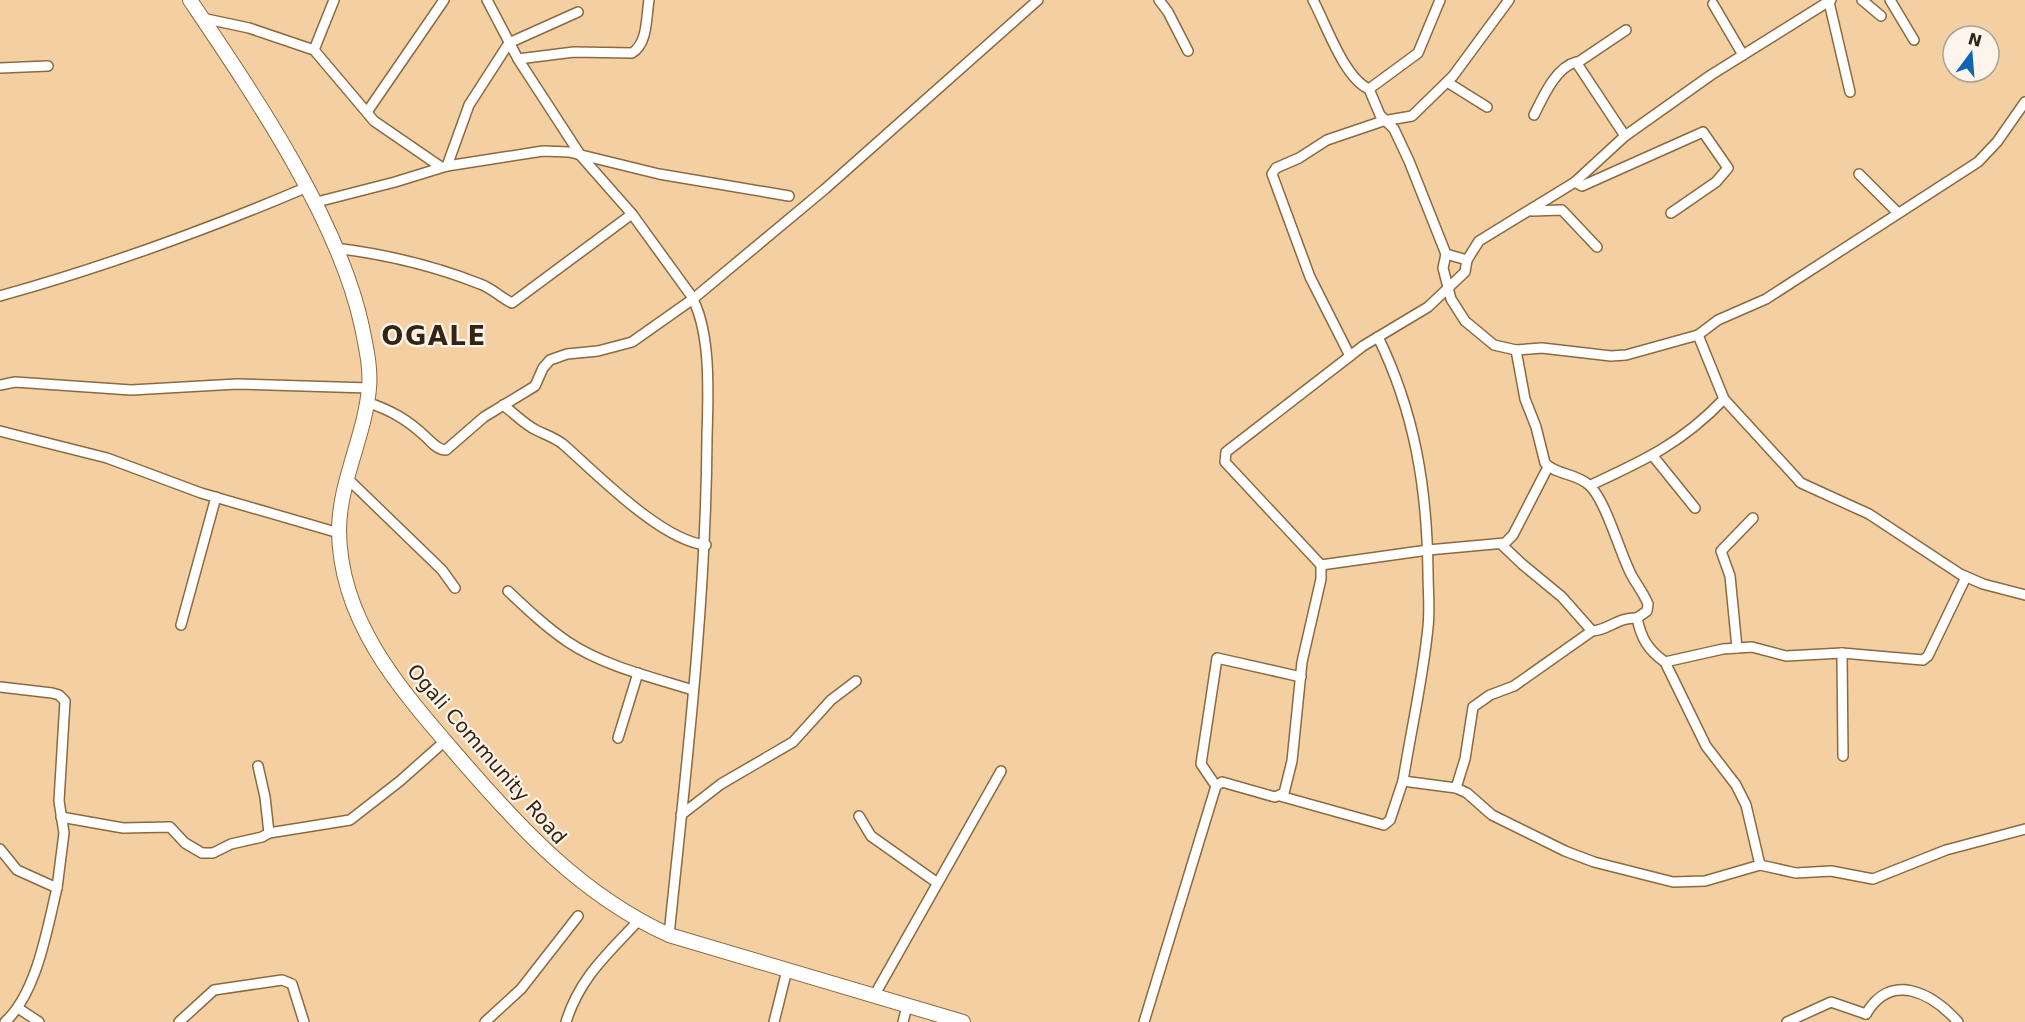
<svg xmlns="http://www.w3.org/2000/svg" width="2025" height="1022" viewBox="0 0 2025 1022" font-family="'DejaVu Sans',sans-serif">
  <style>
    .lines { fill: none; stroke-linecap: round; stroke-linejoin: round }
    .street-casing { stroke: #8b6a40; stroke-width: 12 }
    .secondary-casing { stroke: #8b6a40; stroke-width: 16 }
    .street { stroke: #fff; stroke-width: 9 }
    .secondary { stroke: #fff; stroke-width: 14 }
    .labels { text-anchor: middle; stroke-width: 4.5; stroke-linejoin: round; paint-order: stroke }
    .street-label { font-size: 20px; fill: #322513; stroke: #fdf5ec }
    .district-label { font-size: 26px; font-weight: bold; letter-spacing: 1.5px; fill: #322513; stroke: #fdf5ec }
  </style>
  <rect width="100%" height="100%" fill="#f3cfa1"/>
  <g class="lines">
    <g class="street-casing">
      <g id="street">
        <path d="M487,0L518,59L581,156L632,214L690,294C712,330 708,396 707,437C706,604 686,770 669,935"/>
        <polyline points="1159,0 1168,12 1188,51"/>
        <path d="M1313,0C1326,24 1344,78 1369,89L1380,115L1394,129L1409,161L1446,254L1467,260"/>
        <polyline points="1862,0 1881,16"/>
        <polyline points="1890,0 1914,40"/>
        <polyline points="1829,2 1850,92"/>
        <polyline points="1713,4 1743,55"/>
        <polyline points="202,18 249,28 314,50 374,121 441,167"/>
        <polyline points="314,50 334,0"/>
        <path d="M518,59L574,52L632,53C648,43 646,18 649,0"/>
        <polyline points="1577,63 1626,30"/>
        <polyline points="0,68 48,66"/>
        <polyline points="1447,82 1487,107"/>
        <polyline points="1369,89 1418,53 1440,0"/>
        <polyline points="367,112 444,0"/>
        <path d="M1534,115C1543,97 1556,67 1576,62L1625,136"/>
        <polyline points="447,166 469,105 509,43 578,12"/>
        <polyline points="1859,174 1898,213"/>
        <polyline points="1575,182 1582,186 1703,132 1728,168 1716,182 1671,213"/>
        <polyline points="313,203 395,182 447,166 543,151 569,152 659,174 789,196"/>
        <polyline points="1532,211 1562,210 1597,247"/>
        <path d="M335,248C383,254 435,266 480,284C492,288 501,298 512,303L632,214"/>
        <polyline points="1446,254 1443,268 1451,299 1465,321 1494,345 1516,350 1542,348 1611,356 1626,355 1698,335 1718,320 1766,299 1978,162 1997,142 2025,102"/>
        <path d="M0,296C104,267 206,230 305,188"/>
        <polyline points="1698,335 1724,399 1801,483 1869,514 1960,574 1983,584 2025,595"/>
        <path d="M1378,337C1415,413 1427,488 1428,572C1428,590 1430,609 1428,627C1423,679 1411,730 1403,781"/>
        <path d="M1516,350L1525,399L1536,427L1545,463C1556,475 1576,473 1589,485C1606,500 1620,554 1632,576C1637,585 1644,594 1648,604L1647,611L1637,618C1641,638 1648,650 1665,662"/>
        <polyline points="1350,356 1310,277 1272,174 1276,168 1299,158 1327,140 1383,121 1412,116 1453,76 1509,0"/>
        <polyline points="0,385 15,382 131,390 237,384 369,388"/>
        <path d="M366,402C391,410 408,420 427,438C432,443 438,450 446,450L484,417L535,386L543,368L550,360L567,354L598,351L632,342L693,299L825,189L1038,0"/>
        <path d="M503,405C514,413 524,424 536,430C546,435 556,438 564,445C598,475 662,541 706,545"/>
        <polyline points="0,431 107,458 201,493 339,533"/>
        <polyline points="1653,456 1695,508"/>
        <polyline points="348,479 442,570 455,588"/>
        <path d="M1591,485C1645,460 1682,443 1724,399"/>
        <polyline points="1501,544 1522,564 1562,597 1592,631"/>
        <polyline points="1321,565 1428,550 1505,543 1513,535 1548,467"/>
        <path d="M508,591C527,609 546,627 568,642C604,666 651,677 693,690"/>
        <polyline points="181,625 216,497"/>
        <polyline points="1737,648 1730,576 1721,551 1753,518"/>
        <polyline points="1842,653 1843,756"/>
        <polyline points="0,687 52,693 59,695 65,701 59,801 64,833 57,888 17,870 0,849"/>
        <polyline points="618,738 638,673"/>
        <polyline points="258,766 265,797 269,833"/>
        <polyline points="1216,786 1201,764 1217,658 1301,677"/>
        <path d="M1456,788L1465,759L1473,707L1490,695L1514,686L1592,631C1609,630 1618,617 1637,618"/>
        <polyline points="1280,796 1384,825 1390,820 1403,781 1456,788 1467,793 1492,815 1565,851 1594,862 1673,882 1705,881 1760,865 1796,873 1831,871 1873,879 1946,850 2025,829"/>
        <polyline points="681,815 721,784 793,742 831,700 856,681"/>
        <polyline points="859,816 871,836 936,882"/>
        <polyline points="61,817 123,828 170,827 185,843 202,853 213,853 231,844 262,837 269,833 350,820 400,781 445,741"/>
        <polyline points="1760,865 1746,805 1736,785 1706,746 1665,662 1723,649 1752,647 1786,656 1842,653 1923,660 1928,656 1966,577"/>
        <polyline points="874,996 1001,771"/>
        <polyline points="18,1008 39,1022"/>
        <path d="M1866,1014C1891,971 1932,993 1958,1022"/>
        <path d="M5,1022C37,993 47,929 57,888"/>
        <polyline points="179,1022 214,990 282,980 292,984 304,1022"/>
        <polyline points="485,1022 521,989 578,916"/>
        <path d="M566,1022C580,977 607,955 638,921"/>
        <polyline points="774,1022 787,970"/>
        <polyline points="903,1022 907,1006"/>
        <polyline points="1144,1022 1216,786 1222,782 1275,797 1284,793 1292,761 1302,662 1321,579 1321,565 1225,462 1226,452 1363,346 1428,307 1465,272 1467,260 1479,241 1575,182 1625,136 1711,75 1831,0"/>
        <polyline points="1787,1022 1831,1002 1866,1014"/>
      </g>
    </g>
    <g class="secondary-casing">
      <path id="secondary" d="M190,0C252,92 339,219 362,327C366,347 371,368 369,388C365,436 339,482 339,531C340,622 401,690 457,755C519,827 581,895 669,935L963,1022"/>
    </g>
    <use href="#street" class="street"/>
    <use href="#secondary" class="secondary"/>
  </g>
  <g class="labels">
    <g class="street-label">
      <text transform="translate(487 754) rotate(49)" y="7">Ogali Community Road</text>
    </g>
    <g class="district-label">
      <text x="434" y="345">OGALE</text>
    </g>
  </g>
  <g transform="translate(1971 54) rotate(16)"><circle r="28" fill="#fdf5ec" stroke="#aca295" stroke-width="1.5"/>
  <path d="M0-4.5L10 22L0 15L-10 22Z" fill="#1065b3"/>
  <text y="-9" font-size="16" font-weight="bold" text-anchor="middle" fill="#322513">N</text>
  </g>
</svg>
